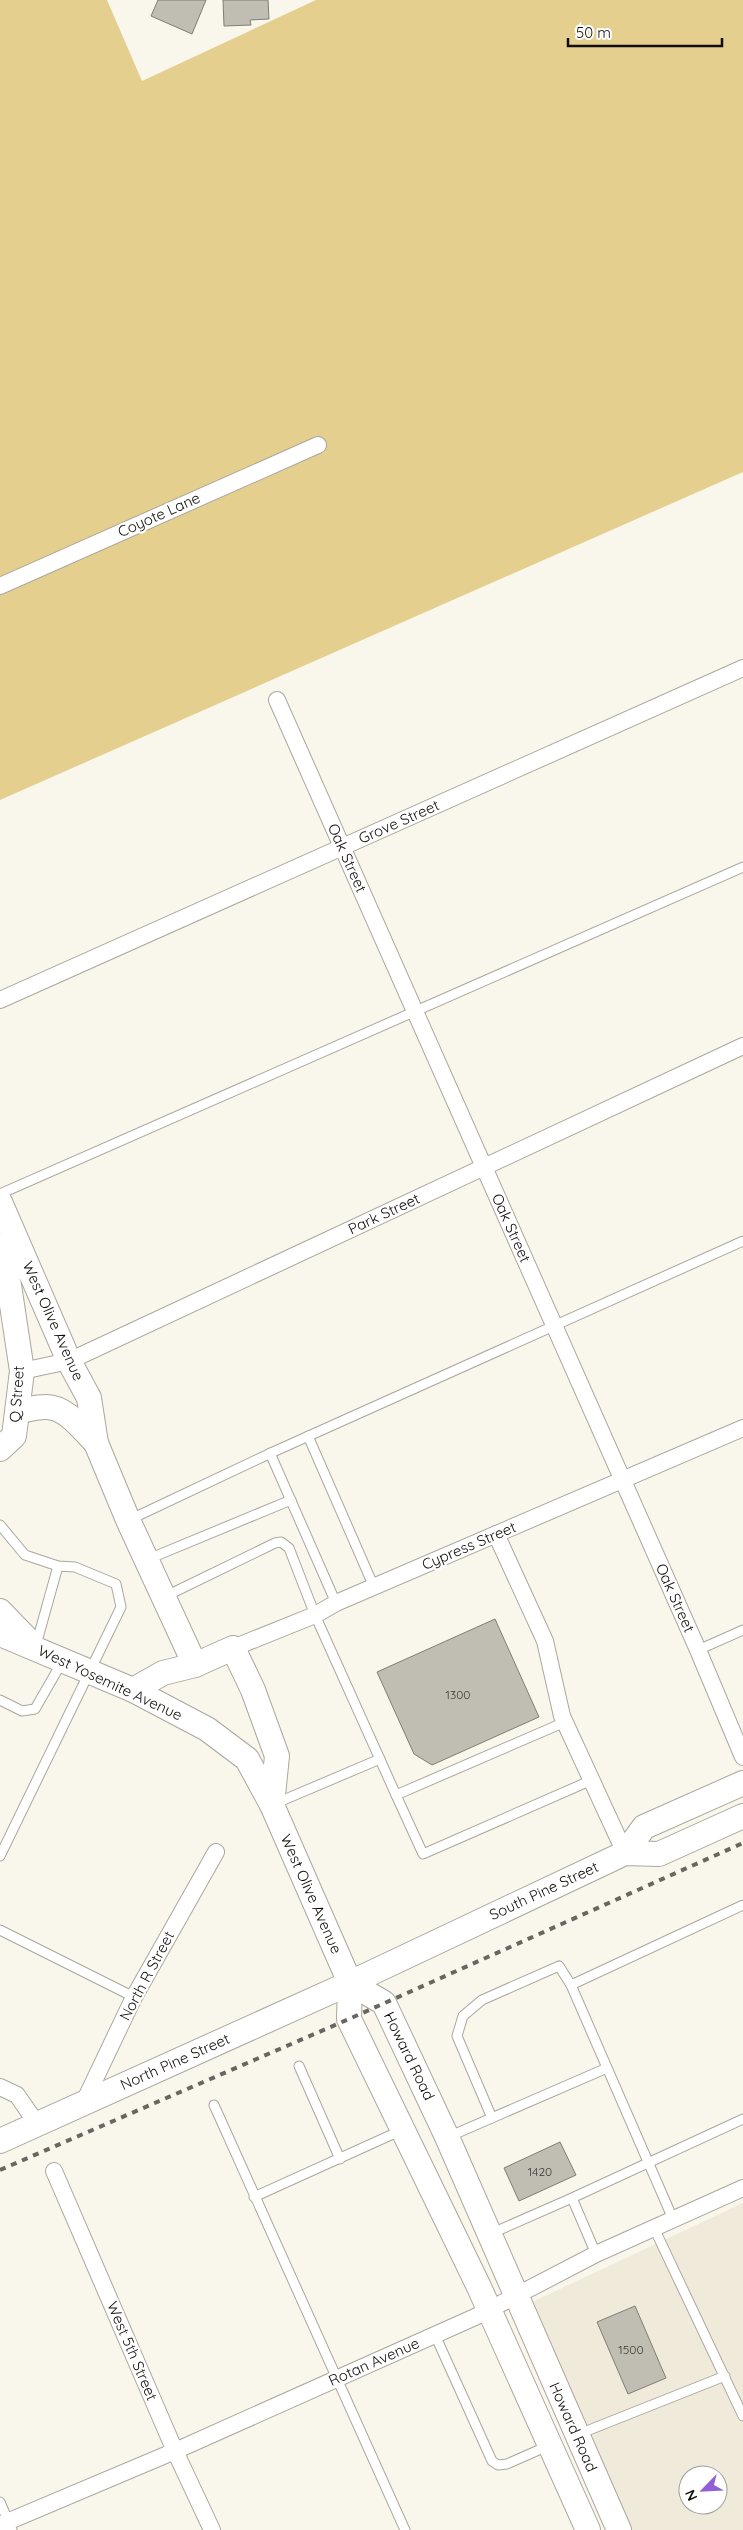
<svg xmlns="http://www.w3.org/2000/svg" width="743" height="2530" viewBox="0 0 743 2530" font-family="Quicksand,sans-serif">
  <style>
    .built { fill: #efead9; fill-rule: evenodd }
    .green { fill: #e5cf8e }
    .building { fill: #c0bdb3; stroke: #807d74 }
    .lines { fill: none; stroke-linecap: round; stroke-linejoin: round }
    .lane-casing { stroke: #aba79e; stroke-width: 11 }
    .street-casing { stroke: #aba79e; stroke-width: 18 }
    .secondary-casing { stroke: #aba79e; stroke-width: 26 }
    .lane { stroke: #fff; stroke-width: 9 }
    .street { stroke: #fff; stroke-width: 16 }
    .secondary { stroke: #fff; stroke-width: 24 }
    .rail { stroke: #686661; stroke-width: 4; stroke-dasharray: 6 6; stroke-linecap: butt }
    .labels { text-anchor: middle; stroke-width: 4.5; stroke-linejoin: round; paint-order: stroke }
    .number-label { font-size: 12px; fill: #3b3a35 }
    .street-label { font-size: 15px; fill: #0f0e0b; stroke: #fff }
  </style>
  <rect width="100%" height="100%" fill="#f9f6ec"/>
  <path class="built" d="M743,2203V2530H627L528,2304ZM688,2475H718V2505H688Z"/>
  <polygon class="green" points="0,0 107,0 142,81 316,0 743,0 743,472 0,800"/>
  <g class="building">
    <polygon points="158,0 206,0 192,34 151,16"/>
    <polygon points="223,0 268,0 269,19 250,20 251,25 224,26"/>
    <polygon points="495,1619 539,1717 432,1765 414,1754 377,1672"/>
    <polygon points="560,2142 576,2175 519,2201 504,2168"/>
    <polygon points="635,2306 666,2378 628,2394 597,2322"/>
  </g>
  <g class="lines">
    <g class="lane-casing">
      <g id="lane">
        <polyline points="0,1194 743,867"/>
        <polyline points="308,1436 374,1587"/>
        <polyline points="270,1453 336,1603"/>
        <polyline points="129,1520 273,1452 743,1241"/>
        <polyline points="0,1525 25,1555 58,1566 75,1567 116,1584 121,1607 0,1856"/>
        <polyline points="146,1560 291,1500"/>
        <polyline points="164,1597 275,1543 281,1542 289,1548 315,1615 396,1795 565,1722"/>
        <polyline points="36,1645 58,1566"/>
        <polyline points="698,1650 743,1630"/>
        <polyline points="0,1700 22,1711 35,1709 62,1662"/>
        <polyline points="396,1795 423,1854 592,1780"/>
        <polyline points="274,1804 380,1759"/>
        <polyline points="0,1930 134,1997"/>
        <polyline points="299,2066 340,2159"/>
        <polyline points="214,2105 405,2530"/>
        <polyline points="492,2118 457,2036 463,2016 482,2000 559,1966 571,1985"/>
        <polyline points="448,2137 607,2068"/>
        <polyline points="254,2197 402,2130"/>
        <polyline points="673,2219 571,1985 743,1905"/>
        <polyline points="654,2228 743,2416"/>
        <polyline points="490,2234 572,2198"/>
        <polyline points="596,2254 572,2198 743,2119"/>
        <polyline points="435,2335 492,2461 498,2465 507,2464 550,2445"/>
        <polyline points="579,2434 725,2376"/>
        <polyline points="0,2502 12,2530"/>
      </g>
    </g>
    <g class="street-casing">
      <g id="street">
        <polyline points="0,586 318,445"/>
        <polyline points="277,700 698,1650 743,1757"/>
        <polyline points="0,1000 743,668"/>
        <polyline points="22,1371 69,1361 743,1046"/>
        <polyline points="496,1534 545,1641 562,1716 625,1853"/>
        <polyline points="233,1648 315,1615 336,1603 743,1428"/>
        <polyline points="0,2087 17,2095 37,2124"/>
        <polyline points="84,2102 134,1997 216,1852"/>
        <polyline points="54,2171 175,2451 212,2530"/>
        <polyline points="0,2525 175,2451 475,2317 596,2254 743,2188"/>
      </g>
    </g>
    <g class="secondary-casing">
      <g id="secondary">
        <polyline points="0,1202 69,1361 89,1398 96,1443 128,1520 195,1665"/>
        <polyline points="0,1245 7,1272 22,1371 14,1436 0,1449"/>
        <path d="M18,1411C27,1410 36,1407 45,1407C66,1406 83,1430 96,1443"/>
        <polyline points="0,1611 31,1643"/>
        <polyline points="0,1634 133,1690 207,1729 247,1759 272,1805 350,1983 349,2019 479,2287 588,2530"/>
        <polyline points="133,1690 163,1673 195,1665 233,1648 253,1690 277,1756 272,1805"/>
        <polyline points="625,1853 644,1827 743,1783"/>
        <polyline points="350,1983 384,2003 447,2137 619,2530"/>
        <polyline points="0,2141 350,1983 625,1853 659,1854 743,1816"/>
      </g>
    </g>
    <use href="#lane" class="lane"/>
    <use href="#street" class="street"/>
    <use href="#secondary" class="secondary"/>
    <polyline class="rail" points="0,2170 349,2019 743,1843"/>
  </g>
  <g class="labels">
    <g class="number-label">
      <text x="458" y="1699">1300</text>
      <text x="540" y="2176">1420</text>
      <text x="631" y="2354">1500</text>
    </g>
    <g class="street-label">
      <text transform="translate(159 515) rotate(-24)" y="5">Coyote Lane</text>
      <text transform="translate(399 822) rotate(-24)" y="5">Grove Street</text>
      <text transform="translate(347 858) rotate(66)" y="5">Oak Street</text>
      <text transform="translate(384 1214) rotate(-25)" y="5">Park Street</text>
      <text transform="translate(511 1228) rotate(66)" y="5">Oak Street</text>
      <text transform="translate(53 1321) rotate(66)" y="5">West Olive Avenue</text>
      <text transform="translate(17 1394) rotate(-86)" y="5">Q Street</text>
      <text transform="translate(469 1546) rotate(-23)" y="5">Cypress Street</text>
      <text transform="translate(675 1598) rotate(66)" y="5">Oak Street</text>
      <text transform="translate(110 1683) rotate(25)" y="5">West Yosemite Avenue</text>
      <text transform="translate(544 1891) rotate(-25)" y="5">South Pine Street</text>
      <text transform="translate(311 1894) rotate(66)" y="5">West Olive Avenue</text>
      <text transform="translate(147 1976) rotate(-62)" y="5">North R Street</text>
      <text transform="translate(409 2056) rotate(64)" y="5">Howard Road</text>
      <text transform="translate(175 2062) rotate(-24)" y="5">North Pine Street</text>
      <text transform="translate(132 2351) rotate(67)" y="5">West 5th Street</text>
      <text transform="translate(374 2362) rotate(-24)" y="5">Rotan Avenue</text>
      <text transform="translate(573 2427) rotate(66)" y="5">Howard Road</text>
    </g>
  </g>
  <g transform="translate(703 2490) rotate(246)"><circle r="24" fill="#ffffff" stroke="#9f9f9d"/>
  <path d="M0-4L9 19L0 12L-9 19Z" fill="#925dd6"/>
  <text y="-8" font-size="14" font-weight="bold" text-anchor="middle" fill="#0f0e0b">N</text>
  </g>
  <path d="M568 38v8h154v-8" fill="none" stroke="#0f0e0b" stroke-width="2.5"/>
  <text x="576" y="38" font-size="15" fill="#0f0e0b" stroke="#ffffff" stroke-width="4" paint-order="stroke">50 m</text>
</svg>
